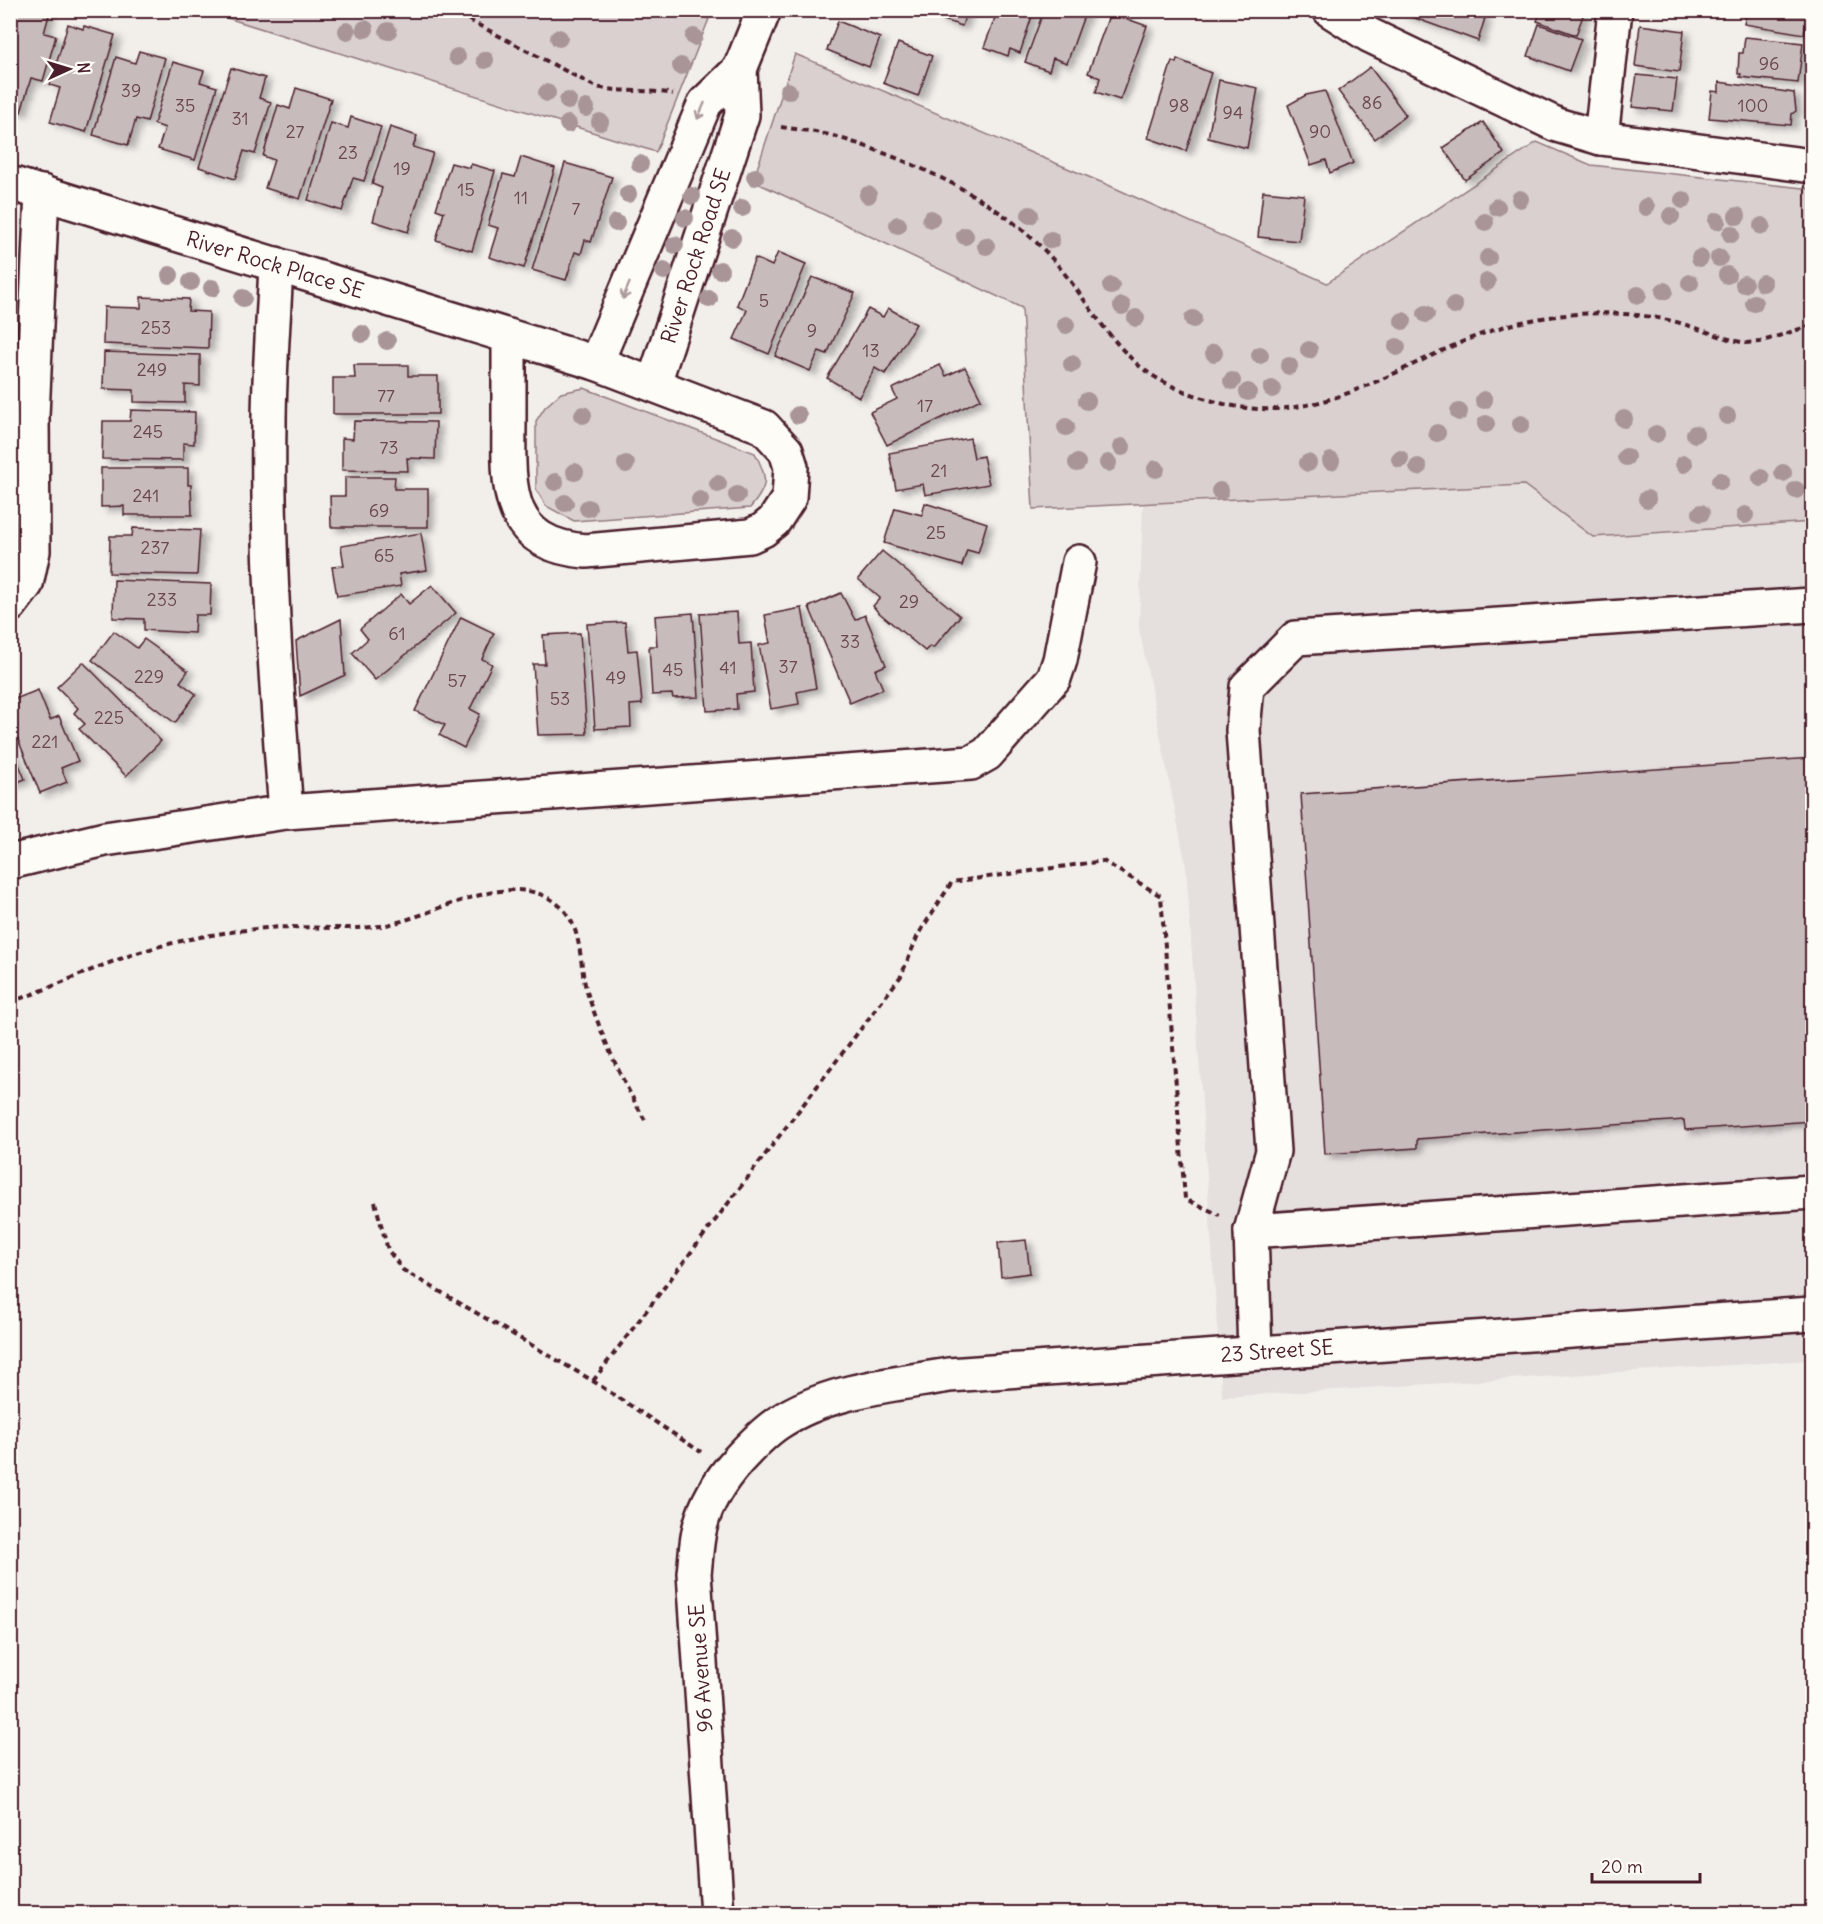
<svg xmlns="http://www.w3.org/2000/svg" width="1823" height="1924" viewBox="0 0 1823 1924" font-family="Delius,sans-serif">
  <style>
    .built { fill: #e5dfdd }
    .green { fill: #d9d0cf; stroke: #92787d; stroke-width: 1.5 }
    .building { fill: #c8bbbb; stroke: #4a1f2b; stroke-width: 1.5; filter: url(#shadow) }
    .lines { fill: none; stroke-linecap: round; stroke-linejoin: round }
    .minor-casing { stroke: #4a1f2b; stroke-width: 38 }
    .path { stroke: #4a1f2b; stroke-width: 4; stroke-dasharray: 6 4.5; stroke-linecap: butt }
    .minor { stroke: #fdfcf7; stroke-width: 33 }
    .tree { fill: #a99598 }
    .oneway { stroke: #ac999b }
    .labels { text-anchor: middle; stroke-width: 4.5; stroke-linejoin: round; paint-order: stroke }
    .number-label { font-size: 18px; fill: #6a464f }
    .street-label { font-size: 21px; fill: #4a1f2b; stroke: #fdfcf7 }
  </style>
  <defs>
    <filter id="shadow"><feDropShadow dx="6" dy="4" stdDeviation="3" flood-color="#0004"/></filter>
  </defs>
  <rect width="100%" height="100%" fill="#f2efeb"/>
  <filter id="ink" filterUnits="userSpaceOnUse"><feTurbulence type="fractalNoise" baseFrequency=".0167" numOctaves="2"/><feDisplacementMap in="SourceGraphic" scale="12" xChannelSelector="R" yChannelSelector="G"/><feConvolveMatrix kernelMatrix="1 2 1 2 8 2 1 2 1" color-interpolation-filters="sRGB"/></filter>
  <g filter="url(#ink)">
    <polygon class="built" points="1524,485 1593,537 1812,522 1812,1360 1222,1397 1186,866 1139,628 1143,504"/>
    <g class="green">
      <polygon points="686,10 709,19 656,152 205,11"/>
      <polygon points="795,54 1108,185 1327,283 1537,142 1591,165 1812,189 1809,294 1812,311 1812,522 1593,537 1524,485 1033,509 1022,308 753,181"/>
      <path d="M584,388L755,453C768,478 769,486 750,508L574,521L546,506L536,489V421L545,407L561,393Z"/>
    </g>
    <g class="building">
      <polygon points="13,10 50,12 44,33 56,36 43,81 31,78 21,112 10,109 10,20"/>
      <polygon points="940,10 967,10 962,26 938,18"/>
      <polygon points="998,10 1034,10 1020,53 1010,49 1008,56 984,47"/>
      <polygon points="1044,10 1086,10 1067,63 1053,58 1049,71 1025,62"/>
      <polygon points="1402,10 1482,10 1480,17 1485,18 1478,41 1401,13"/>
      <polygon points="1541,10 1585,10 1576,35 1537,21"/>
      <polygon points="1747,10 1808,10 1804,34 1744,24"/>
      <polygon points="1110,13 1147,26 1120,100 1096,92 1100,78 1088,73"/>
      <polygon points="838,21 880,38 869,67 827,50"/>
      <polygon points="68,24 83,29 84,26 115,35 86,132 50,122 60,88 50,85"/>
      <polygon points="1539,24 1581,39 1569,71 1528,56"/>
      <polygon points="1640,25 1684,31 1679,72 1635,66"/>
      <polygon points="1745,37 1803,43 1798,83 1740,77 1741,74 1738,74 1739,53 1743,53"/>
      <polygon points="898,43 932,56 918,96 883,83"/>
      <polygon points="139,51 165,58 147,122 136,119 128,145 93,135 116,57 135,63"/>
      <polygon points="1177,59 1211,73 1186,151 1148,138 1172,61 1176,63"/>
      <polygon points="173,62 204,71 200,82 217,87 195,160 158,149 165,128 154,124"/>
      <polygon points="1370,67 1406,115 1375,139 1338,91"/>
      <polygon points="231,68 265,78 259,98 271,102 255,154 244,151 235,179 199,167"/>
      <polygon points="1637,75 1677,79 1673,111 1632,107"/>
      <polygon points="1219,80 1258,88 1247,148 1208,138"/>
      <polygon points="1719,82 1794,93 1796,111 1792,114 1791,125 1709,118 1712,91 1719,92"/>
      <polygon points="296,88 331,99 300,199 265,188 274,160 263,156 278,105 290,109"/>
      <polygon points="1325,91 1353,163 1330,173 1326,160 1311,165 1288,105 1306,95"/>
      <polygon points="351,117 381,127 364,181 353,178 342,211 308,200 331,123 348,128"/>
      <polygon points="1483,122 1504,153 1465,180 1443,148"/>
      <polygon points="390,127 417,136 413,147 433,153 408,232 373,221 382,188 372,184"/>
      <polygon points="521,157 555,168 524,268 489,257 498,228 488,225 503,174 515,177"/>
      <polygon points="451,163 470,168 471,164 495,171 472,251 436,240 444,212 436,209"/>
      <polygon points="565,163 612,177 591,242 585,240 581,254 575,252 566,280 532,270"/>
      <polygon points="1263,191 1304,195 1299,241 1258,237"/>
      <polygon points="778,252 806,264 769,354 734,339 747,310 737,305 755,258 772,266"/>
      <polygon points="812,277 855,293 827,354 819,351 810,371 775,356"/>
      <polygon points="141,297 189,299 188,311 209,312 208,348 103,344 104,307 141,308"/>
      <polygon points="888,308 916,324 885,374 875,368 859,397 827,378 868,309 883,317"/>
      <polygon points="104,352 200,355 200,386 185,385 185,403 134,402 134,390 103,389"/>
      <polygon points="354,365 408,365 408,376 438,376 438,414 333,414 333,378 355,378"/>
      <polygon points="940,365 946,376 965,367 981,399 887,445 870,412 897,399 892,389"/>
      <polygon points="131,410 195,412 194,444 183,443 183,460 102,459 103,421 130,421"/>
      <polygon points="354,421 436,422 435,459 407,458 408,471 342,470 342,438 353,439"/>
      <polygon points="970,438 974,458 983,456 989,484 925,495 923,484 896,489 889,453"/>
      <polygon points="101,468 188,468 188,485 191,485 192,515 124,515 124,506 101,507"/>
      <polygon points="345,477 395,477 394,489 428,489 428,527 331,527 330,496 345,496"/>
      <polygon points="925,503 987,523 978,553 967,550 962,566 884,543 895,508 922,515"/>
      <polygon points="133,528 200,530 197,575 109,573 110,536 132,536"/>
      <polygon points="421,533 427,570 399,574 401,586 337,596 332,567 344,566 341,546"/>
      <polygon points="882,551 960,616 933,648 930,646 925,651 877,611 873,606 880,598 858,579"/>
      <polygon points="114,580 211,584 210,615 195,615 194,633 144,630 144,619 113,618"/>
      <polygon points="432,585 456,613 375,680 352,653 368,639 360,629 401,594 409,604"/>
      <polygon points="841,593 855,620 865,615 886,665 875,670 883,689 850,703 809,607"/>
      <polygon points="802,608 816,688 797,692 799,704 771,709 759,645 770,643 765,615"/>
      <polygon points="737,612 739,644 751,643 754,692 736,694 737,709 707,711 700,614"/>
      <polygon points="693,613 699,697 673,698 672,694 652,695 649,646 657,646 655,616"/>
      <polygon points="461,617 494,633 482,659 492,664 470,709 480,714 464,748 439,735 445,725 415,711"/>
      <polygon points="341,619 345,675 300,696 296,641"/>
      <polygon points="625,622 628,651 637,650 642,704 630,705 631,727 595,729 587,624"/>
      <polygon points="114,631 137,648 144,639 188,671 180,682 196,694 175,723 92,660"/>
      <polygon points="580,633 587,734 538,735 533,664 545,664 543,635"/>
      <polygon points="83,662 161,741 126,776 79,729 85,724 74,713 78,708 57,687"/>
      <polygon points="38,690 50,720 59,716 78,761 61,768 67,782 40,793 10,720 10,701"/>
      <polygon points="10,743 25,779 10,785"/>
      <polygon points="1812,758 1812,1121 1685,1130 1684,1120 1417,1139 1417,1148 1325,1154 1301,794"/>
      <polygon points="1026,1240 1030,1273 1001,1277 998,1243"/>
    </g>
    <g class="lines">
      <g class="minor-casing">
        <g id="minor">
          <polyline points="1330,10 1369,35 1557,125 1601,138 1812,166"/>
          <polyline points="1601,138 1615,10"/>
          <path d="M10,183L596,363L764,427L786,451L791,467L789,498L774,521L763,530L750,536L586,551C506,545 508,489 509,425C509,395 509,366 509,336"/>
          <path d="M276,264C274,317 269,371 269,424C267,553 276,683 286,812"/>
          <polyline points="596,363 705,103 740,69 764,10"/>
          <polyline points="654,383 742,115 740,69"/>
          <polyline points="10,605 26,584 33,551 32,416 42,192"/>
          <polyline points="10,862 105,839 286,812 971,763 987,754 1054,678 1060,660 1079,562"/>
          <polyline points="1251,1231 1812,1192"/>
          <polyline points="1255,1352 1251,1231 1273,1151 1243,730 1247,687 1296,638 1812,605"/>
          <path d="M717,1914L694,1573C696,1558 696,1542 700,1527C706,1503 721,1479 738,1460C750,1447 763,1433 778,1423C827,1390 892,1385 949,1375L1812,1314"/>
        </g>
      </g>
      <g class="path">
        <path d="M450,10L596,87C622,93 647,89 673,94"/>
        <path d="M781,127C800,130 822,132 840,138C913,161 993,196 1047,253C1079,287 1101,331 1136,363C1159,384 1194,396 1224,404C1335,431 1421,344 1522,322C1566,312 1619,310 1663,319C1691,324 1718,338 1746,343L1760,342L1812,325"/>
        <path d="M10,1002C48,990 83,972 120,959C165,942 219,932 266,928C304,925 342,931 380,926C433,919 517,860 564,910C583,932 579,966 587,992C602,1037 621,1079 645,1120"/>
        <polyline points="375,1202 388,1250 403,1270 593,1381 701,1452"/>
        <polyline points="593,1381 901,976 918,935 952,882 1103,861 1161,896 1185,1199 1220,1215"/>
      </g>
      <use href="#minor" class="minor"/>
    </g>
    <g class="tree">
      <circle cx="365" cy="29" r="9"/>
      <circle cx="347" cy="31" r="9"/>
      <circle cx="388" cy="31" r="9"/>
      <circle cx="694" cy="37" r="9"/>
      <circle cx="559" cy="38" r="9"/>
      <circle cx="457" cy="57" r="9"/>
      <circle cx="485" cy="60" r="9"/>
      <circle cx="681" cy="66" r="9"/>
      <circle cx="788" cy="91" r="9"/>
      <circle cx="547" cy="93" r="9"/>
      <circle cx="568" cy="101" r="9"/>
      <circle cx="586" cy="108" r="9"/>
      <circle cx="600" cy="122" r="9"/>
      <circle cx="568" cy="124" r="9"/>
      <circle cx="640" cy="164" r="9"/>
      <circle cx="755" cy="177" r="9"/>
      <circle cx="628" cy="194" r="9"/>
      <circle cx="868" cy="195" r="9"/>
      <circle cx="692" cy="196" r="9"/>
      <circle cx="1520" cy="199" r="9"/>
      <circle cx="1683" cy="200" r="9"/>
      <circle cx="1497" cy="207" r="9"/>
      <circle cx="1646" cy="207" r="9"/>
      <circle cx="742" cy="208" r="9"/>
      <circle cx="1030" cy="215" r="9"/>
      <circle cx="1671" cy="216" r="9"/>
      <circle cx="1737" cy="216" r="9"/>
      <circle cx="685" cy="218" r="9"/>
      <circle cx="931" cy="219" r="9"/>
      <circle cx="1717" cy="221" r="9"/>
      <circle cx="1485" cy="222" r="9"/>
      <circle cx="616" cy="223" r="9"/>
      <circle cx="898" cy="225" r="9"/>
      <circle cx="1762" cy="226" r="9"/>
      <circle cx="1731" cy="234" r="9"/>
      <circle cx="965" cy="236" r="9"/>
      <circle cx="732" cy="238" r="9"/>
      <circle cx="1051" cy="240" r="9"/>
      <circle cx="675" cy="245" r="9"/>
      <circle cx="986" cy="246" r="9"/>
      <circle cx="1488" cy="258" r="9"/>
      <circle cx="1700" cy="258" r="9"/>
      <circle cx="1719" cy="258" r="9"/>
      <circle cx="720" cy="270" r="9"/>
      <circle cx="664" cy="271" r="9"/>
      <circle cx="170" cy="275" r="9"/>
      <circle cx="1727" cy="275" r="9"/>
      <circle cx="191" cy="282" r="9"/>
      <circle cx="1487" cy="282" r="9"/>
      <circle cx="1690" cy="283" r="9"/>
      <circle cx="1763" cy="283" r="9"/>
      <circle cx="1744" cy="284" r="9"/>
      <circle cx="1111" cy="286" r="9"/>
      <circle cx="212" cy="288" r="9"/>
      <circle cx="1664" cy="291" r="9"/>
      <circle cx="1638" cy="295" r="9"/>
      <circle cx="243" cy="298" r="9"/>
      <circle cx="709" cy="299" r="9"/>
      <circle cx="1754" cy="303" r="9"/>
      <circle cx="1122" cy="306" r="9"/>
      <circle cx="1454" cy="306" r="9"/>
      <circle cx="1426" cy="314" r="9"/>
      <circle cx="1136" cy="318" r="9"/>
      <circle cx="1193" cy="319" r="9"/>
      <circle cx="1403" cy="321" r="9"/>
      <circle cx="1066" cy="325" r="9"/>
      <circle cx="362" cy="334" r="9"/>
      <circle cx="387" cy="341" r="9"/>
      <circle cx="1397" cy="347" r="9"/>
      <circle cx="1309" cy="350" r="9"/>
      <circle cx="1214" cy="353" r="9"/>
      <circle cx="1260" cy="355" r="9"/>
      <circle cx="1072" cy="364" r="9"/>
      <circle cx="1289" cy="366" r="9"/>
      <circle cx="1232" cy="381" r="9"/>
      <circle cx="1272" cy="389" r="9"/>
      <circle cx="1248" cy="392" r="9"/>
      <circle cx="1484" cy="400" r="9"/>
      <circle cx="1087" cy="401" r="9"/>
      <circle cx="1459" cy="412" r="9"/>
      <circle cx="583" cy="415" r="9"/>
      <circle cx="798" cy="415" r="9"/>
      <circle cx="1727" cy="416" r="9"/>
      <circle cx="1624" cy="419" r="9"/>
      <circle cx="1486" cy="424" r="9"/>
      <circle cx="1521" cy="424" r="9"/>
      <circle cx="1066" cy="427" r="9"/>
      <circle cx="1437" cy="433" r="9"/>
      <circle cx="1656" cy="434" r="9"/>
      <circle cx="1695" cy="434" r="9"/>
      <circle cx="1122" cy="447" r="9"/>
      <circle cx="1626" cy="457" r="9"/>
      <circle cx="1400" cy="459" r="9"/>
      <circle cx="1331" cy="461" r="9"/>
      <circle cx="1077" cy="463" r="9"/>
      <circle cx="1108" cy="463" r="9"/>
      <circle cx="1308" cy="463" r="9"/>
      <circle cx="626" cy="464" r="9"/>
      <circle cx="1684" cy="464" r="9"/>
      <circle cx="1418" cy="467" r="9"/>
      <circle cx="1156" cy="469" r="9"/>
      <circle cx="575" cy="472" r="9"/>
      <circle cx="1783" cy="473" r="9"/>
      <circle cx="1761" cy="478" r="9"/>
      <circle cx="1720" cy="481" r="9"/>
      <circle cx="555" cy="482" r="9"/>
      <circle cx="718" cy="484" r="9"/>
      <circle cx="1796" cy="490" r="9"/>
      <circle cx="1220" cy="491" r="9"/>
      <circle cx="737" cy="495" r="9"/>
      <circle cx="1647" cy="499" r="9"/>
      <circle cx="700" cy="500" r="9"/>
      <circle cx="565" cy="503" r="9"/>
      <circle cx="588" cy="508" r="9"/>
      <circle cx="1701" cy="513" r="9"/>
      <circle cx="1745" cy="515" r="9"/>
    </g>
    <defs><path id="oneway-shaft" d="M-6 0H5M1.5-3L5.5 0L1.5 3" fill="none" stroke-width="1.6" stroke-linecap="round" stroke-linejoin="round" transform="scale(1.5)"/></defs>
    <g class="oneway">
      <use href="#oneway-shaft" transform="translate(701 111) rotate(114)"/>
      <use href="#oneway-shaft" transform="translate(626 291) rotate(113)"/>
    </g>
  </g>
  <g class="labels">
    <g class="number-label">
      <text x="1769" y="70">96</text>
      <text x="131" y="97">39</text>
      <text x="1372" y="109">86</text>
      <text x="185" y="112">35</text>
      <text x="1179" y="112">98</text>
      <text x="1753" y="112">100</text>
      <text x="1233" y="119">94</text>
      <text x="240" y="125">31</text>
      <text x="295" y="138">27</text>
      <text x="1320" y="138">90</text>
      <text x="348" y="159">23</text>
      <text x="402" y="175">19</text>
      <text x="466" y="196">15</text>
      <text x="521" y="204">11</text>
      <text x="576" y="215">7</text>
      <text x="764" y="307">5</text>
      <text x="156" y="334">253</text>
      <text x="812" y="337">9</text>
      <text x="871" y="357">13</text>
      <text x="152" y="376">249</text>
      <text x="386" y="402">77</text>
      <text x="925" y="412">17</text>
      <text x="148" y="438">245</text>
      <text x="389" y="454">73</text>
      <text x="939" y="477">21</text>
      <text x="146" y="502">241</text>
      <text x="379" y="517">69</text>
      <text x="936" y="539">25</text>
      <text x="155" y="554">237</text>
      <text x="384" y="562">65</text>
      <text x="162" y="606">233</text>
      <text x="909" y="608">29</text>
      <text x="397" y="640">61</text>
      <text x="850" y="648">33</text>
      <text x="788" y="673">37</text>
      <text x="728" y="674">41</text>
      <text x="673" y="676">45</text>
      <text x="149" y="683">229</text>
      <text x="616" y="684">49</text>
      <text x="457" y="687">57</text>
      <text x="560" y="705">53</text>
      <text x="109" y="724">225</text>
      <text x="45" y="748">221</text>
    </g>
    <g class="street-label">
      <text transform="translate(696 256) rotate(-72)" y="7">River Rock Road SE</text>
      <text transform="translate(275 265) rotate(17)" y="7">River Rock Place SE</text>
      <text transform="translate(1277 1351) rotate(-4)" y="7">23 Street SE</text>
      <text transform="translate(701 1668) rotate(-94)" y="7">96 Avenue SE</text>
    </g>
  </g>
  <rect width="1823" height="1924" fill="none" stroke="#fdfcf7" stroke-width="36"/>
  <rect x="18" y="18" width="1787" height="1888" fill="none" stroke="#4a1f2b" stroke-width="2" filter="url(#ink)"/>
  <g transform="translate(69 69) rotate(86)" stroke="#fdfcf7" stroke-width="4.5" paint-order="stroke">
  <path d="M0-4.5L10 22L0 15L-10 22Z" fill="#4a1f2b"/>
  <text y="-9" font-size="16" font-weight="bold" text-anchor="middle" fill="#4a1f2b">N</text>
  </g>
  <path d="M1592 1873v9h108v-9" fill="none" stroke="#4a1f2b" stroke-width="3"/>
  <text x="1601" y="1873" font-size="18" fill="#4a1f2b" stroke="#fdfcf7" stroke-width="4.5" paint-order="stroke">20 m</text>
</svg>
